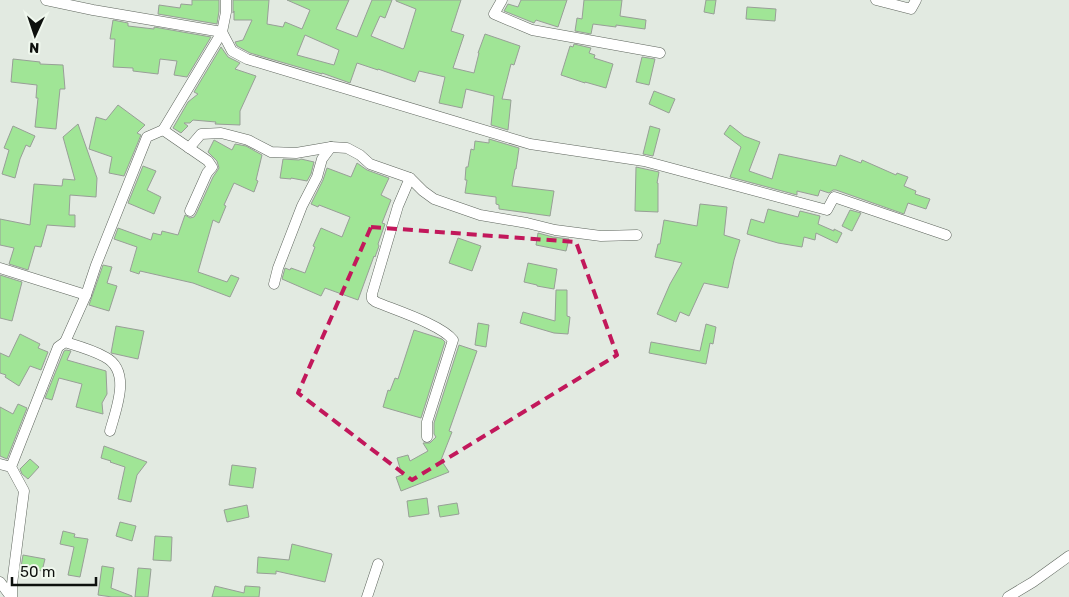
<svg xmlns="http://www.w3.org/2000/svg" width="1069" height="597" viewBox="0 0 1069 597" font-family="Rubik,sans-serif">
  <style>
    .building { fill: #a0e596; stroke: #989f97; fill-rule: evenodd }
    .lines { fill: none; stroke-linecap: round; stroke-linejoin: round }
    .minor-casing { stroke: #5e655d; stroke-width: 11 }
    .minor { stroke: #fff; stroke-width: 10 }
    .marked { fill: none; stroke: #c2185b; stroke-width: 4; stroke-dasharray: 10 6; stroke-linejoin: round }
  </style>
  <rect width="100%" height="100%" fill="#e2eae1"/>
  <g class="building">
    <polygon points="192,0 219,0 219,11 217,24 158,14 159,5 180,8 181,4 192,5"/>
    <path d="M233,0H269L267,24L283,27L285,22L302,29L310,10L287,0H349L336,29L357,37L372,0H392L385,18L380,16L371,36L403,49L404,48L416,9L396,1V0H461L451,31L464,35L453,68L474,73L479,53H478L485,34L520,46L514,65L511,64L502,99L511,100L508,130L491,125L494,96L466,89L462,108L439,103L445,77L419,71L415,82L378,69V70L357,63L350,83L322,73V74L250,53L237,46L235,42L243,40L252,20H234V11L233,13ZM305,35L339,50L334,65L297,55Z"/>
    <polygon points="521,0 567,0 558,27 536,20 534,23 504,11 508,4 518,7"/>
    <polygon points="584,0 622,0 620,16 646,20 645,29 616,25 616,27 593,24 591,34 575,31 577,18 582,19"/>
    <polygon points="706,0 716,0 714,14 704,12"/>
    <polygon points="747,7 776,9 775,21 746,19"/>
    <polygon points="113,20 128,23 128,26 154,29 154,27 211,37 187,77 174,75 177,61 160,59 158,74 133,71 133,68 113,67 115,39 110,39"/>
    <polygon points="574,44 591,48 589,53 595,55 594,58 613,64 606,88 585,82 585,83 561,75 570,46 573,47"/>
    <polygon points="221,47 228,57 240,63 235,69 256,76 240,111 240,125 215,124 216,122 193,120 190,123 184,123 188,126 181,133 173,128 188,102 198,94 194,92"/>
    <polygon points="642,57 655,59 649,85 636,82"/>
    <polygon points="13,59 40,62 40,64 63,65 65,89 60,89 56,129 35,127 38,98 36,98 37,85 11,82"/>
    <polygon points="654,91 675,99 669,113 649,104"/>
    <polygon points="118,105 145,125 137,133 141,135 124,176 109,173 112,157 89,149 96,117 106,120"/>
    <polygon points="78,124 97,178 96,197 70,195 69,215 75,215 75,227 47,225 41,247 35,246 28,270 9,264 14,248 0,245 0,219 30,225 34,184 62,186 63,179 75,180 63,137"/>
    <polygon points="730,125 744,136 760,142 749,171 772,179 779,154 836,166 840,155 861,163 862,160 896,175 897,173 908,177 904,186 916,191 915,194 930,199 926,209 908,203 904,214 836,190 833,190 829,193 820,190 818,196 797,191 797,195 730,177 741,147 724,134"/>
    <polygon points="13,126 35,136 30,147 26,145 20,159 15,178 2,174 9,150 4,148"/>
    <polygon points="650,126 660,129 653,156 643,154"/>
    <polygon points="489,139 519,148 516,169 515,169 512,186 554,191 550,216 499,209 499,205 496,204 496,197 465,193 467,180 465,180 466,167 468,167 471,149 474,150 475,141 489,143"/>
    <polygon points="214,140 232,150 235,144 246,146 262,155 256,180 258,181 254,192 234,183 224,205 226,206 219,223 213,220 198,272 227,282 231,275 239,278 230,297 193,283 140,271 139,274 130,271 137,247 114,239 118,228 151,240 153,233 161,235 162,231 178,235 185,215 190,218 194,217 196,214 213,177 219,168 217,161 208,152"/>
    <polygon points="283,159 299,160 301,159 314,162 311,174 307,181 291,178 291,179 280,178"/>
    <polygon points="357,163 367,170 389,178 381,195 391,200 382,223 385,224 378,244 379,246 375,257 374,256 358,300 325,288 321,296 282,279 285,268 290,270 291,268 305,273 315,247 313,246 321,228 342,237 350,217 319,205 318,207 311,204 323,180 327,168 351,177"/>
    <polygon points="143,166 156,171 147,190 161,197 154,214 128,203"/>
    <polygon points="636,167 659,172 657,183 658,183 658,212 635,211"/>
    <polygon points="700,204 727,207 724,235 740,240 734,260 728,288 704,283 689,316 680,312 676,322 657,314 670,284 682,263 655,257 658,244 660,244 664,220 697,226"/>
    <polygon points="768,209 798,217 800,211 820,216 818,224 834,231 834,229 842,233 837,243 816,233 815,240 804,237 802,247 778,243 747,234 751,219 764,223"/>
    <polygon points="850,210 861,213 852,231 842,226"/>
    <polygon points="538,233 553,237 569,239 566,251 536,245"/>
    <polygon points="458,238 481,246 472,271 449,263"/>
    <polygon points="528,263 557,269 554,289 537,286 537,285 524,282"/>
    <polygon points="103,265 112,267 107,283 117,286 109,311 89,305"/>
    <polygon points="0,275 22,282 12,321 0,318"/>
    <polygon points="556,290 567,290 567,316 570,317 568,334 554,333 520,323 523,312 555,321"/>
    <polygon points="478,323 489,325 486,347 475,345"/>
    <polygon points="706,324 716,327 713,344 710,343 706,364 649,353 651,342 700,351"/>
    <polygon points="116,326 144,331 138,359 111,353"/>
    <polygon points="414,330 442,339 445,342 421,418 383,407 388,390 390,391 395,378 398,379"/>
    <polygon points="20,334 40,344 38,348 48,352 41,370 30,366 19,386 5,377 6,375 0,373 0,353 9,357"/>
    <polygon points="459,345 477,351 449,431 452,432 441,460 449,472 401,491 396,477 402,475 397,458 408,455 410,461 428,451 423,443 430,443 436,437 434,434 434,423"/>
    <polygon points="66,350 71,351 67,360 106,371 107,394 102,403 103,414 76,407 82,384 59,378 52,400 45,398 64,351"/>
    <polygon points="18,404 27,408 7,459 0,456 0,407 13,414"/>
    <polygon points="104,446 147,462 137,475 131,502 118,499 125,467 110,462 111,461 101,458"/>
    <polygon points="30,459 39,467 28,479 22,474 20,469"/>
    <polygon points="232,465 256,468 253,488 229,485"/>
    <polygon points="427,498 429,514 409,517 407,501"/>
    <polygon points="457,503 459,514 440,517 438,506"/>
    <polygon points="247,505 249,517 227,522 224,510"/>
    <polygon points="120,522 136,526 132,541 116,536"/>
    <polygon points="63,531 75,534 74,537 88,539 80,577 68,575 74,547 60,544"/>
    <polygon points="155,536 172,537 171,561 153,560"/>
    <polygon points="292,544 332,554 325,582 276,571 276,574 257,573 258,557 289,560"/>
    <polygon points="23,555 45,559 42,571 21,567"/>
    <polygon points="102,566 114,568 111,588 132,596 132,597 112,597 98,595"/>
    <polygon points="138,568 151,569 148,597 135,597"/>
    <polygon points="215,586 244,593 245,586 260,587 259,597 212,597"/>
  </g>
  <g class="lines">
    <g class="minor-casing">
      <g id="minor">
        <polyline points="46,0 93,10 222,32 232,51 247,59 530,144 644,161 827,210 834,197 946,235"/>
        <polyline points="502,0 494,14 532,30 660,53"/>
        <polyline points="876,0 911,9 916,0"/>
        <polyline points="163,130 208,161 212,167 207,173 190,211"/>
        <polyline points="189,148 201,134 221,133 248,140 271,152 296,153 331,147 347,148 360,155 370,164 410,178 423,191 434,199 480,215 527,223 555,230 601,236 637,235"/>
        <path d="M410,178L398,206L372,294V299L376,302C395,310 442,325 453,340L427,422V437"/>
        <polyline points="0,268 86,295"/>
        <polyline points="274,284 278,268 302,206 317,177 322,159 331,147"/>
        <path d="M65,342C78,346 93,350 105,357C132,371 116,409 110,431"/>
        <polyline points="0,464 11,467"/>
        <polyline points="0,582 11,597"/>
        <polyline points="12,597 12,584 24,491 11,467 58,347 65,342 86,295 96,265 147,137 163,130 222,32 226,12 226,0"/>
        <polyline points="367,597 378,564"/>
        <polyline points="1008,597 1033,582 1069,556"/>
      </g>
    </g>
    <use href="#minor" class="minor"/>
  </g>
  <path class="marked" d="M371,227L576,242L617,355L412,480L298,393Z"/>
  <g transform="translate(35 35) rotate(183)" stroke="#f0f8ee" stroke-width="4" paint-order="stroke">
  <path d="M0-4L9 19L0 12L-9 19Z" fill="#0d100d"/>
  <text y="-8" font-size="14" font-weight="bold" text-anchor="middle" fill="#0d100d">N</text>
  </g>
  <path d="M12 577v8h84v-8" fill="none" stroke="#0d100d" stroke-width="2.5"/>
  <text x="20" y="577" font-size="15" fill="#0d100d" stroke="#f0f8ee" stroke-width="4" paint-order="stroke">50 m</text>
</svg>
